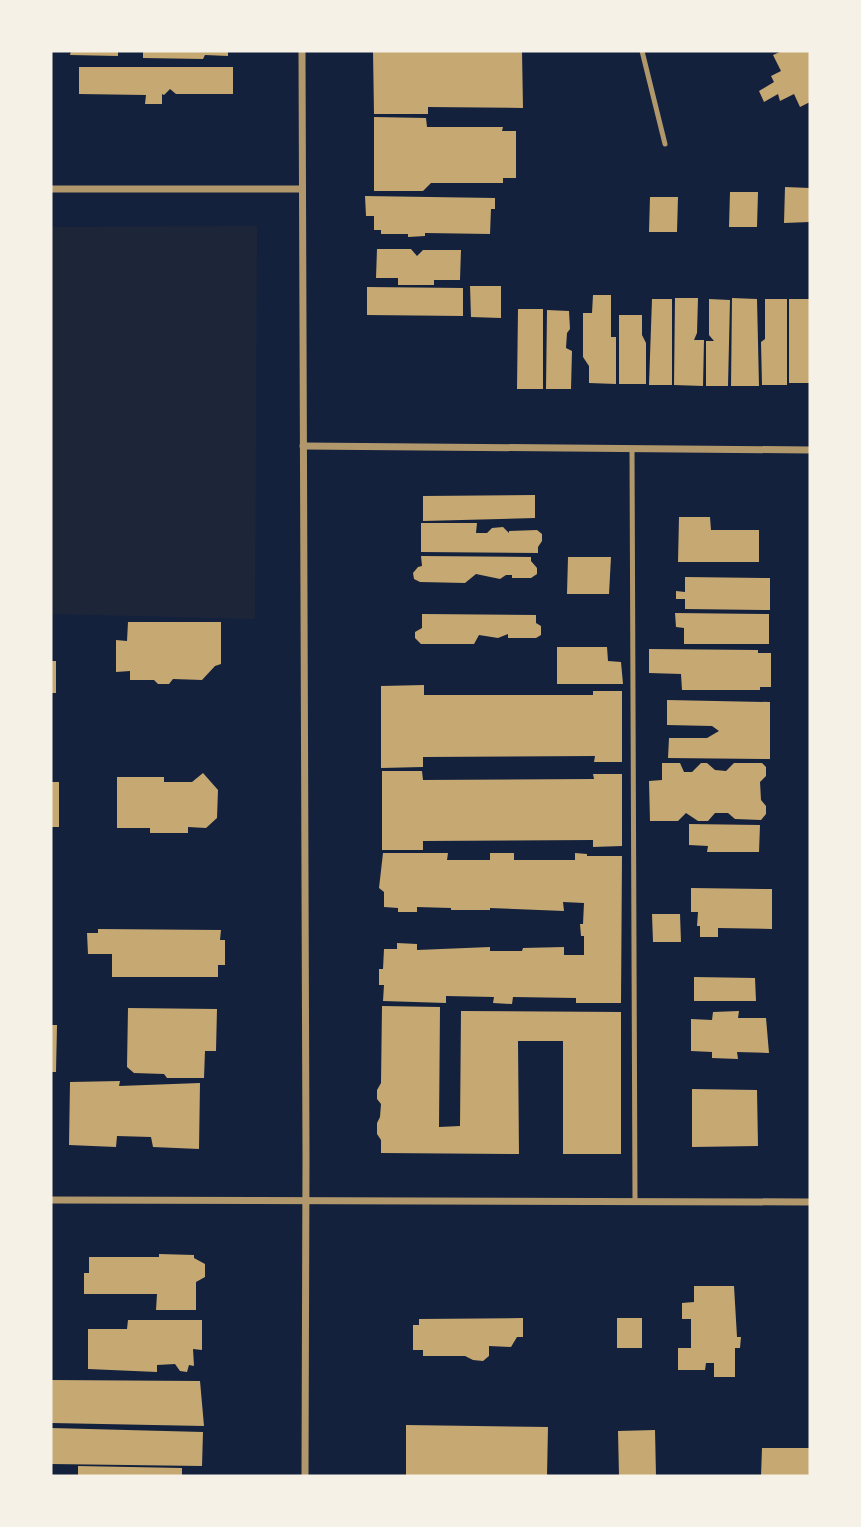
<svg xmlns="http://www.w3.org/2000/svg" width="861" height="1527" viewBox="0 0 861 1527" font-family="Helvetica,sans-serif">
  <style>
    .green { fill: #1d2539 }
    .building { fill: #c6a872 }
    .lines { fill: none; stroke-linecap: round; stroke-linejoin: round }
    .service { stroke: #b1986c; stroke-width: 5 }
    .minor { stroke: #b1986c; stroke-width: 7 }
  </style>
  <rect width="100%" height="100%" fill="#14213d"/>
  <polygon class="green" points="257,226 255,619 51,614 51,227"/>
  <g class="building">
    <polygon points="71,51 118,51 118,56 70,55"/>
    <polygon points="143,51 228,51 228,56 205,55 203,59 143,58"/>
    <polygon points="373,51 522,51 523,108 428,107 428,114 374,114"/>
    <polygon points="782,51 810,51 810,102 800,107 794,94 780,101 778,94 764,102 759,91 774,82 771,76 781,71 773,55"/>
    <polygon points="79,67 233,67 233,94 176,94 170,89 164,95 162,94 162,104 145,104 146,95 79,94"/>
    <polygon points="374,117 426,118 427,127 503,127 502,131 516,131 516,178 503,178 503,183 431,183 423,191 374,191"/>
    <polygon points="785,187 810,188 810,222 784,223"/>
    <polygon points="730,192 758,192 757,227 729,227"/>
    <polygon points="365,196 495,198 495,209 491,209 490,234 425,233 425,236 408,237 408,234 381,234 381,230 374,230 374,216 366,216"/>
    <polygon points="650,197 678,197 677,232 649,232"/>
    <polygon points="377,249 411,249 417,256 423,250 461,250 460,280 434,280 434,285 398,285 398,278 376,278"/>
    <polygon points="470,286 501,286 501,318 471,317"/>
    <polygon points="367,287 463,288 463,316 367,315"/>
    <polygon points="593,295 611,295 611,337 616,337 616,384 589,383 589,366 583,357 583,313 592,313"/>
    <polygon points="675,298 698,298 697,333 694,340 704,340 703,386 674,385"/>
    <polygon points="732,298 757,299 759,386 731,386"/>
    <polygon points="652,299 672,299 672,385 649,385"/>
    <polygon points="709,299 730,300 728,386 706,386 706,341 714,341 709,335"/>
    <polygon points="765,299 787,299 787,385 762,385 761,342 765,339"/>
    <rect x="789" y="299" width="21" height="84"/>
    <polygon points="518,309 543,309 543,389 517,389"/>
    <polygon points="547,310 569,311 570,329 567,333 566,348 572,351 571,389 546,389"/>
    <polygon points="619,315 642,315 642,335 646,343 646,384 619,384"/>
    <polygon points="535,495 535,518 423,521 423,496"/>
    <polygon points="679,517 710,517 711,530 759,530 759,562 678,562"/>
    <polygon points="421,523 477,523 476,533 487,533 492,528 503,527 509,533 509,531 537,530 542,534 542,541 538,547 538,553 421,552"/>
    <polygon points="421,556 531,557 531,561 537,568 537,574 531,578 512,578 512,575 506,575 500,579 476,574 465,583 420,582 414,579 413,573 418,567 422,566"/>
    <polygon points="568,557 611,557 609,594 567,594"/>
    <polygon points="685,577 770,578 770,610 685,609 685,599 676,599 676,591 685,592"/>
    <polygon points="675,613 769,614 769,644 684,644 684,628 676,627"/>
    <polygon points="422,614 536,615 536,623 541,626 541,635 536,638 508,638 508,634 498,638 479,635 474,644 421,644 415,638 415,632 422,628"/>
    <polygon points="128,622 221,622 221,664 215,666 202,680 173,679 169,684 158,684 154,680 130,680 130,671 116,672 116,640 127,641"/>
    <polygon points="557,647 607,647 608,661 621,662 623,684 557,684"/>
    <polygon points="649,649 758,650 758,653 771,653 771,687 760,687 760,690 682,690 681,674 649,673"/>
    <rect x="51" y="661" width="5" height="32"/>
    <polygon points="424,685 424,695 593,695 593,691 622,691 622,762 594,762 595,756 423,757 423,767 381,768 381,686"/>
    <polygon points="667,700 770,702 770,759 668,758 669,738 707,738 719,731 712,726 667,725"/>
    <polygon points="662,763 680,763 684,772 692,772 701,763 707,763 715,770 726,771 734,763 762,763 766,767 766,776 760,782 761,800 766,806 766,814 761,820 735,819 728,813 715,813 708,821 698,821 686,813 678,821 650,821 649,781 662,780"/>
    <polygon points="382,771 422,771 423,780 594,779 593,774 622,774 622,846 593,847 593,840 423,841 423,850 382,850"/>
    <polygon points="203,773 218,790 217,818 206,828 188,827 188,833 150,833 150,828 117,828 117,777 164,777 164,782 192,782"/>
    <rect x="51" y="782" width="8" height="45"/>
    <polygon points="689,824 760,825 759,852 707,852 708,846 689,845"/>
    <polygon points="383,853 448,853 447,860 490,860 490,853 514,853 514,860 575,860 575,853 587,854 587,856 622,856 621,1003 576,1003 576,998 513,997 512,1004 493,1003 494,997 446,996 446,1003 383,1001 384,985 379,985 379,969 383,969 384,949 397,949 397,943 417,944 417,950 490,947 490,951 522,951 523,948 564,947 564,955 584,955 584,936 581,936 580,924 583,924 584,903 563,902 564,911 490,908 490,910 451,910 451,908 417,907 417,912 398,912 398,908 384,907 384,892 379,888"/>
    <polygon points="691,888 772,889 772,929 718,928 718,937 700,937 700,926 697,926 698,912 691,912"/>
    <polygon points="652,914 680,914 681,942 653,942"/>
    <polygon points="98,929 221,930 220,940 225,940 225,965 218,965 218,977 112,977 112,954 88,954 87,933 98,933"/>
    <polygon points="694,977 755,978 756,1001 694,1001"/>
    <polygon points="382,1006 440,1007 439,1127 460,1126 461,1011 621,1012 621,1154 563,1154 563,1041 518,1041 519,1154 381,1153 381,1140 377,1134 377,1123 380,1117 381,1104 377,1099 377,1090 381,1083"/>
    <polygon points="128,1008 217,1009 216,1051 205,1051 204,1078 167,1078 164,1074 134,1073 127,1067"/>
    <polygon points="739,1011 738,1018 766,1018 769,1053 737,1052 738,1059 712,1058 712,1052 691,1051 691,1019 712,1020 713,1012"/>
    <polygon points="51,1025 57,1025 56,1072 51,1072"/>
    <polygon points="120,1081 119,1086 200,1083 199,1149 153,1147 151,1137 117,1136 116,1147 69,1145 70,1082"/>
    <polygon points="692,1089 757,1090 758,1146 692,1147"/>
    <polygon points="159,1254 194,1255 194,1258 205,1264 205,1277 196,1282 196,1310 156,1310 157,1294 84,1294 84,1273 89,1273 89,1257 159,1257"/>
    <polygon points="694,1286 734,1286 737,1337 741,1337 740,1348 735,1348 735,1377 714,1377 714,1363 706,1363 705,1370 678,1370 678,1348 691,1348 691,1319 682,1319 682,1303 694,1302"/>
    <polygon points="523,1318 523,1337 517,1337 511,1347 489,1346 489,1356 483,1361 473,1360 465,1356 423,1356 423,1350 413,1350 413,1325 419,1325 419,1319"/>
    <rect x="617" y="1318" width="25" height="30"/>
    <polygon points="128,1320 202,1320 202,1350 193,1349 194,1366 189,1365 187,1372 180,1371 175,1364 157,1365 157,1372 88,1369 88,1329 127,1329"/>
    <polygon points="51,1380 200,1381 204,1426 51,1423"/>
    <polygon points="406,1425 548,1427 547,1476 406,1476"/>
    <polygon points="51,1428 203,1432 202,1466 51,1464"/>
    <polygon points="655,1430 656,1476 619,1476 618,1431"/>
    <polygon points="762,1448 810,1448 810,1476 761,1476"/>
    <polygon points="78,1466 182,1468 182,1476 78,1476"/>
  </g>
  <g class="lines">
    <g class="service">
      <polyline points="642,51 665,144"/>
      <polyline points="632,449 635,1201"/>
    </g>
    <g class="minor">
      <polyline points="302,51 306,1157 305,1476"/>
      <polyline points="51,189 301,189"/>
      <polyline points="303,446 810,450"/>
      <polyline points="51,1200 810,1202"/>
    </g>
  </g>
  <rect width="861" height="1527" fill="none" stroke="#f6f1e7" stroke-width="105"/>
</svg>
